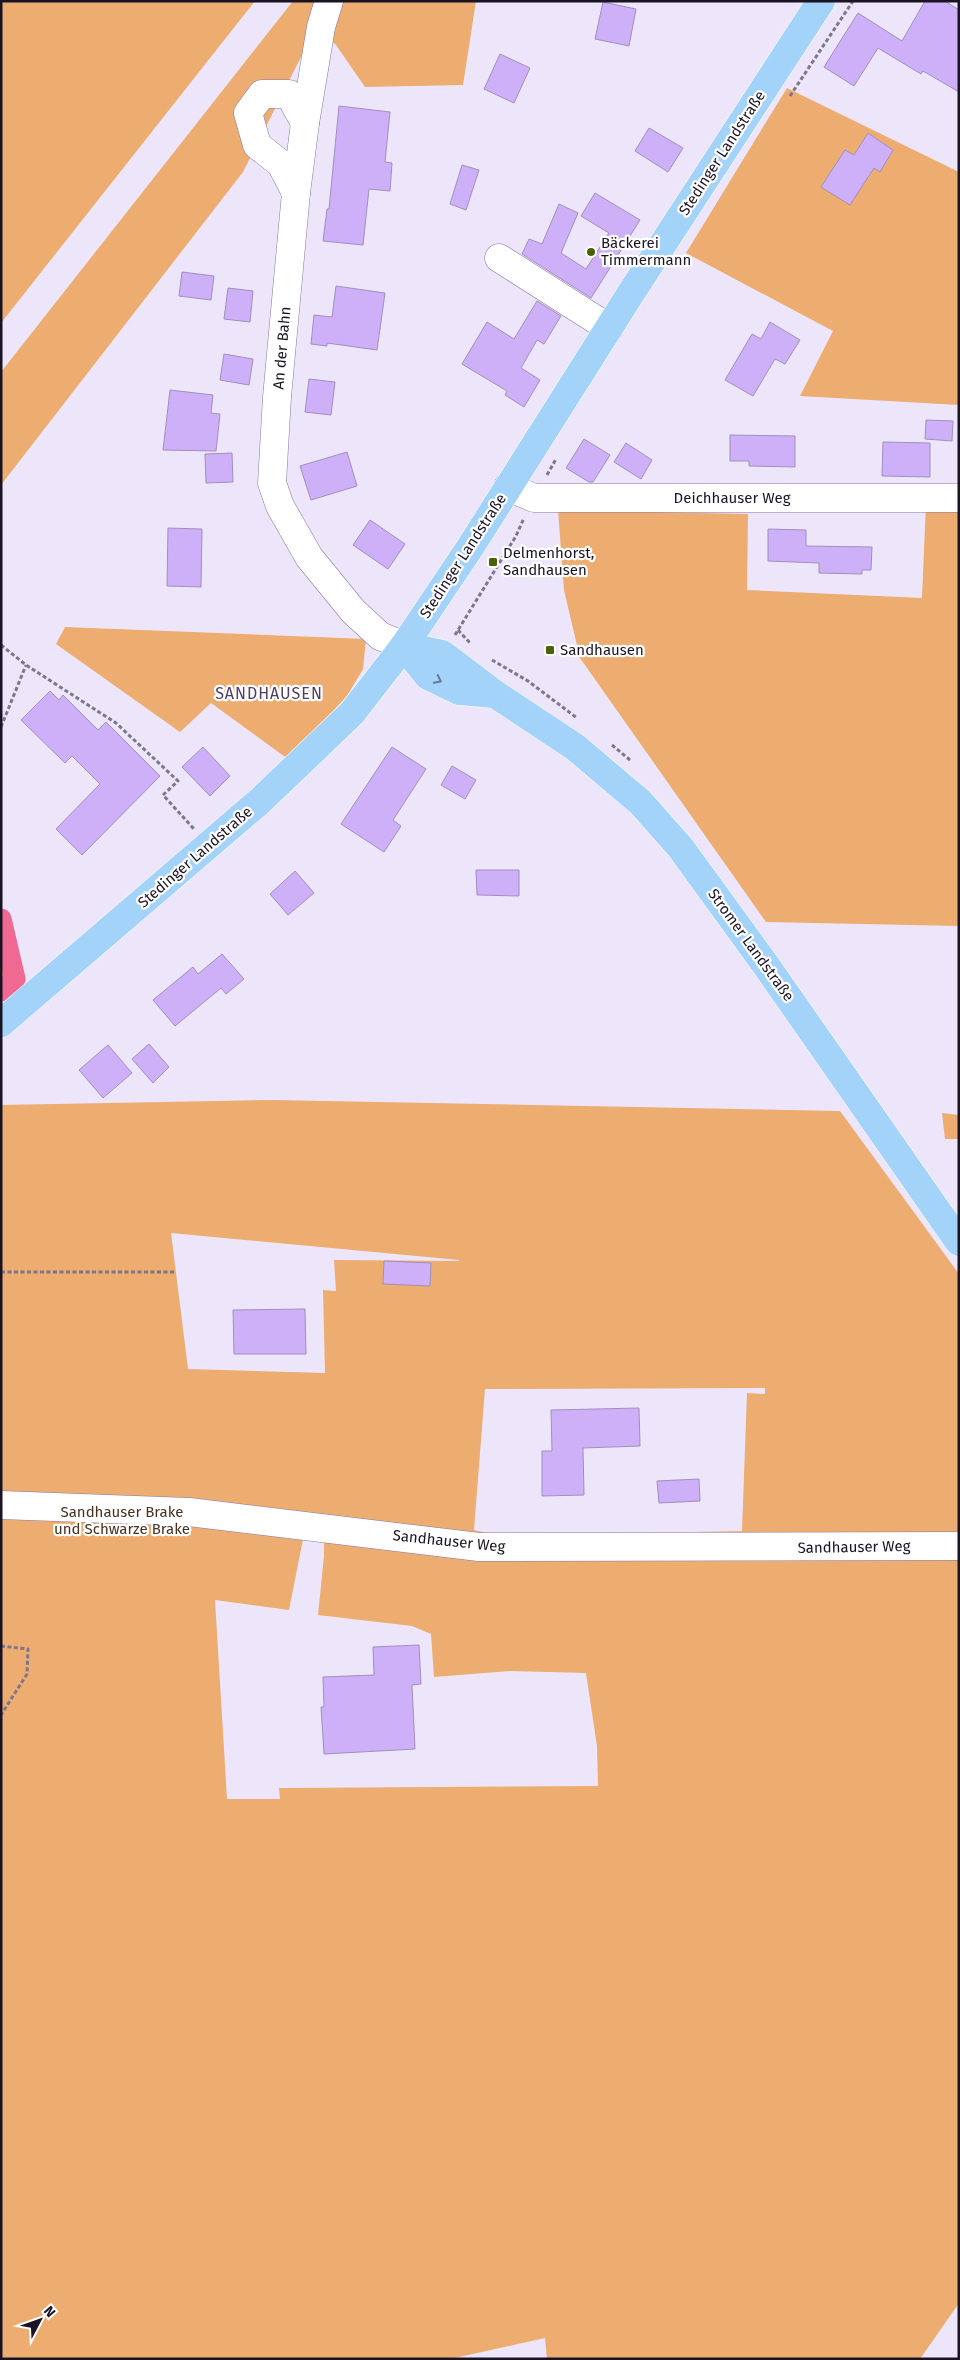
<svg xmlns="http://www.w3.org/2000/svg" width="960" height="2360" viewBox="0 0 960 2360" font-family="'Fira Sans',sans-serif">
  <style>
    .green { fill: #edac70; fill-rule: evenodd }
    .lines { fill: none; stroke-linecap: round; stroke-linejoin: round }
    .canal { stroke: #ef6993; stroke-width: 21 }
    .building { fill: #cdb0f7; stroke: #a18fbd }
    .minor-casing { stroke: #8977a3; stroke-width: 29 }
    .major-casing { stroke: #fff; stroke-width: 29 }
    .path { stroke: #7e7789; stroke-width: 3; stroke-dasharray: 4 2.5; stroke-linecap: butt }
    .minor { stroke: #fff; stroke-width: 28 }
    .major { stroke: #a3d3f8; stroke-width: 28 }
    .oneway { stroke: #657d99 }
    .poi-dot { fill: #4c6007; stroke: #fff; stroke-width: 2 }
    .labels { text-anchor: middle; stroke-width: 4.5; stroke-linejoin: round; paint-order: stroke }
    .street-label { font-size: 15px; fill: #1a1324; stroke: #fff }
    .poi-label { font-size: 15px; fill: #1a1324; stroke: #fff; text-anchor: start }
    .park-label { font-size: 15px; fill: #463221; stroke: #fff }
    .neighbourhood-label { font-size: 16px; letter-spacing: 1px; fill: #4f3e67; stroke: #fff }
  </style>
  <rect width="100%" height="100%" fill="#ede6fa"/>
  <g class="green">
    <polygon points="1,1 255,1 1,323"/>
    <polygon points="293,1 323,1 306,47 243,172 1,485 1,372"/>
    <polygon points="338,1 476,1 463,85 365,87 336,45 325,36"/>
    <polygon points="787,88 959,172 959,405 800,396 833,331 686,253"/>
    <polygon points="926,502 959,502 959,926 766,922 580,658 564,590 558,510 748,514 747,590 922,598"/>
    <polygon points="65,627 366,639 363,669 347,696 288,759 211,703 180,732 56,644"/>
    <polygon points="1,949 10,989 1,996"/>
    <path d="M272,1100L840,1111L959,1274V2303L920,2359H547L545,2338L450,2359H1V1105ZM171,1233L459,1260V1261L334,1260L336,1291L323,1290L325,1373L188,1369ZM765,1388V1394L747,1393L742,1531L499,1536L474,1530L485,1389ZM304,1534L324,1538V1556L318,1615L412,1626L431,1634L434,1677L511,1671L586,1673L597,1746L598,1786L279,1788L280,1799H227L215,1600L289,1610Z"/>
    <polygon points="942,1113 959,1115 959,1139 945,1139"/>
  </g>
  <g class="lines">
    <polyline class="canal" points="1,919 15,979 1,991"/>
  </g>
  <g class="building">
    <polygon points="925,1 945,1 959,10 959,92 923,71 921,74 878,48 854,86 824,67 858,13 902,41"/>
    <polygon points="603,2 636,9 629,46 595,39"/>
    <polygon points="500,54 530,68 514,103 484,89"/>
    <polygon points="339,106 390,112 385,162 392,163 390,191 369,189 363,245 323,241 327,209 329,209"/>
    <polygon points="649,128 683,148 668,172 635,151"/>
    <polygon points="868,133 893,150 880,172 874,168 850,205 821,187 845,150 854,155"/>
    <polygon points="462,165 479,170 466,210 450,204"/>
    <polygon points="595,193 640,220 591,298 522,254 529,239 542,244 559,204 578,213 561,253 586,269 609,233 581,216"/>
    <polygon points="182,272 214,276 211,300 179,296"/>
    <polygon points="336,286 385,293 377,350 327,343 327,346 311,344 314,315 332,317"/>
    <polygon points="228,288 253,291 250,322 224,319"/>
    <polygon points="537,301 561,316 544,344 537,340 521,368 540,380 524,407 505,395 507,391 462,364 487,322 514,339"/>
    <polygon points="770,322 800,340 785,364 775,359 753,396 725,380 752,334 761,339"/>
    <polygon points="224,354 253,359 249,385 220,380"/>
    <polygon points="309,379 335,382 331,415 305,412"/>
    <polygon points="170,390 213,395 211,413 220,414 216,451 163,450"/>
    <polygon points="926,420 953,421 952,441 925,439"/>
    <polygon points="730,435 795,436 795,467 749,466 749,461 730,461"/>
    <polygon points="584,439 610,455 593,482 589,482 566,468"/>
    <polygon points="883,442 930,443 930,477 882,476"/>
    <polygon points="626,443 652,460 641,479 614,462"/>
    <polygon points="347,452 357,486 311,500 300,466"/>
    <polygon points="232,453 233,482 206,483 205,454"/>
    <polygon points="370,520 405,544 388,569 353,545"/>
    <polygon points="168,528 202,529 201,587 167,586"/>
    <polygon points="768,529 806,530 806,546 872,547 871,570 862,570 862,574 819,573 819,563 768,561"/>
    <polygon points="50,691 59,700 63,695 98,730 106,722 160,776 82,855 56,829 100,784 72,756 65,763 21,720"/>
    <polygon points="203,747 230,776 210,796 182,767"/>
    <polygon points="392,747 426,769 393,820 401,826 384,852 341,824"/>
    <polygon points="452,766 476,780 465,799 441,785"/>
    <polygon points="476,870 519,870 519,896 477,895"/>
    <polygon points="295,871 314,893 288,915 270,894"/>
    <polygon points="222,954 244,979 226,994 221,988 175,1026 153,1000 193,967 198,974"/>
    <polygon points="149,1044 169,1067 153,1083 132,1059"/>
    <polygon points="108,1045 132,1073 103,1098 79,1070"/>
    <polygon points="384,1261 431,1263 430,1286 383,1284"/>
    <polygon points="305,1309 306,1354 234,1354 233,1310"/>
    <polygon points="639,1408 640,1446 583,1448 584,1495 542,1496 542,1451 552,1451 551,1410"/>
    <polygon points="699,1479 700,1501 659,1503 657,1481"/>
    <polygon points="419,1645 421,1684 412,1685 415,1749 324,1754 321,1707 324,1707 323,1677 374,1675 373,1647"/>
  </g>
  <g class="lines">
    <g class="minor-casing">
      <g id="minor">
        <polyline points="329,1 321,27 305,123 296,193 277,397 272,483 280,506 309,557 353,611 380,636 404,646"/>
        <polyline points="296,193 281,164 257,145 248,113 262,94 289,94 305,123"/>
        <polyline points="499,258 609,328"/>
        <polyline points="508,487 534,498 959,498"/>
        <polyline points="1,1505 189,1512 479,1547 959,1546"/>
      </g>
    </g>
    <g class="major-casing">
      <g id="major">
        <polyline points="404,646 442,654 495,694 575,747 640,802 680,847 765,964 959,1242"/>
        <polyline points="404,646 428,676 459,691 495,694"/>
        <polyline points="1,1023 260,801 352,713 404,646 471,546 631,293 821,1"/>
      </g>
    </g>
    <g class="path">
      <polyline points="790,96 853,1"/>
      <polyline points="547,475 556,459"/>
      <polyline points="458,630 471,644"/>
      <polyline points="455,635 516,536 524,518"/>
      <polyline points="1,645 26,665 116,723 178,781 163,795 194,829"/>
      <polyline points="492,660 528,681 577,718"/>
      <polyline points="1,727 26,665"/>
      <polyline points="612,745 630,760"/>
      <polyline points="1,1272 175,1272"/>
      <polyline points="1,1646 28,1649 27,1674 1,1715"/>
    </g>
    <use href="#minor" class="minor"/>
    <use href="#major" class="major"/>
  </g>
  <defs><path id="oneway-chevron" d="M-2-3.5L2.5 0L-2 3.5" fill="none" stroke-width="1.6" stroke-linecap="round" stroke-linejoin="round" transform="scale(1.25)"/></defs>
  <use class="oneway" href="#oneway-chevron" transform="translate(438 680) rotate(27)"/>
  <g class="poi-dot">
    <circle cx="591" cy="252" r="5"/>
    <rect x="488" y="557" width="10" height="10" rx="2.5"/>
    <rect x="545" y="645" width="10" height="10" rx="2.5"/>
  </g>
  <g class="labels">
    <g class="street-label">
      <text transform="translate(722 153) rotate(-57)" y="5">Stedinger Landstraße</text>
      <text transform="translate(282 348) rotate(-85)" y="5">An der Bahn</text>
      <text x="732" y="503">Deichhauser Weg</text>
      <text transform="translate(463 556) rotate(-57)" y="5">Stedinger Landstraße</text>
      <text transform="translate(195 857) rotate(-41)" y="5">Stedinger Landstraße</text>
      <text transform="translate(751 945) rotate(54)" y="5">Stromer Landstraße</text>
      <text transform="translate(449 1541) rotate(6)" y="5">Sandhauser Weg</text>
      <text transform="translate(854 1547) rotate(-1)" y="5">Sandhauser Weg</text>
    </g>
    <g class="poi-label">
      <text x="601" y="248">Bäckerei<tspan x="601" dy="17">Timmermann</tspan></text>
      <text x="503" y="558">Delmenhorst,<tspan x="503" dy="17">Sandhausen</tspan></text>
      <text x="560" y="655">Sandhausen</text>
    </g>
    <g class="park-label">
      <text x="122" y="1517">Sandhauser Brake<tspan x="122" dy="17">und Schwarze Brake</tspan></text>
    </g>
    <g class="neighbourhood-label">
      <text x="269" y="699">SANDHAUSEN</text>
    </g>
  </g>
  <rect width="960" height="2360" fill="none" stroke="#1a1324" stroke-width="5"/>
  <g transform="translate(40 2320) rotate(49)" stroke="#ffffff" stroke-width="4" paint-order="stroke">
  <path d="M0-4L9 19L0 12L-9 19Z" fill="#1a1324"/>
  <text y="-8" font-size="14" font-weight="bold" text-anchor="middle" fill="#1a1324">N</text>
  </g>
</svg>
